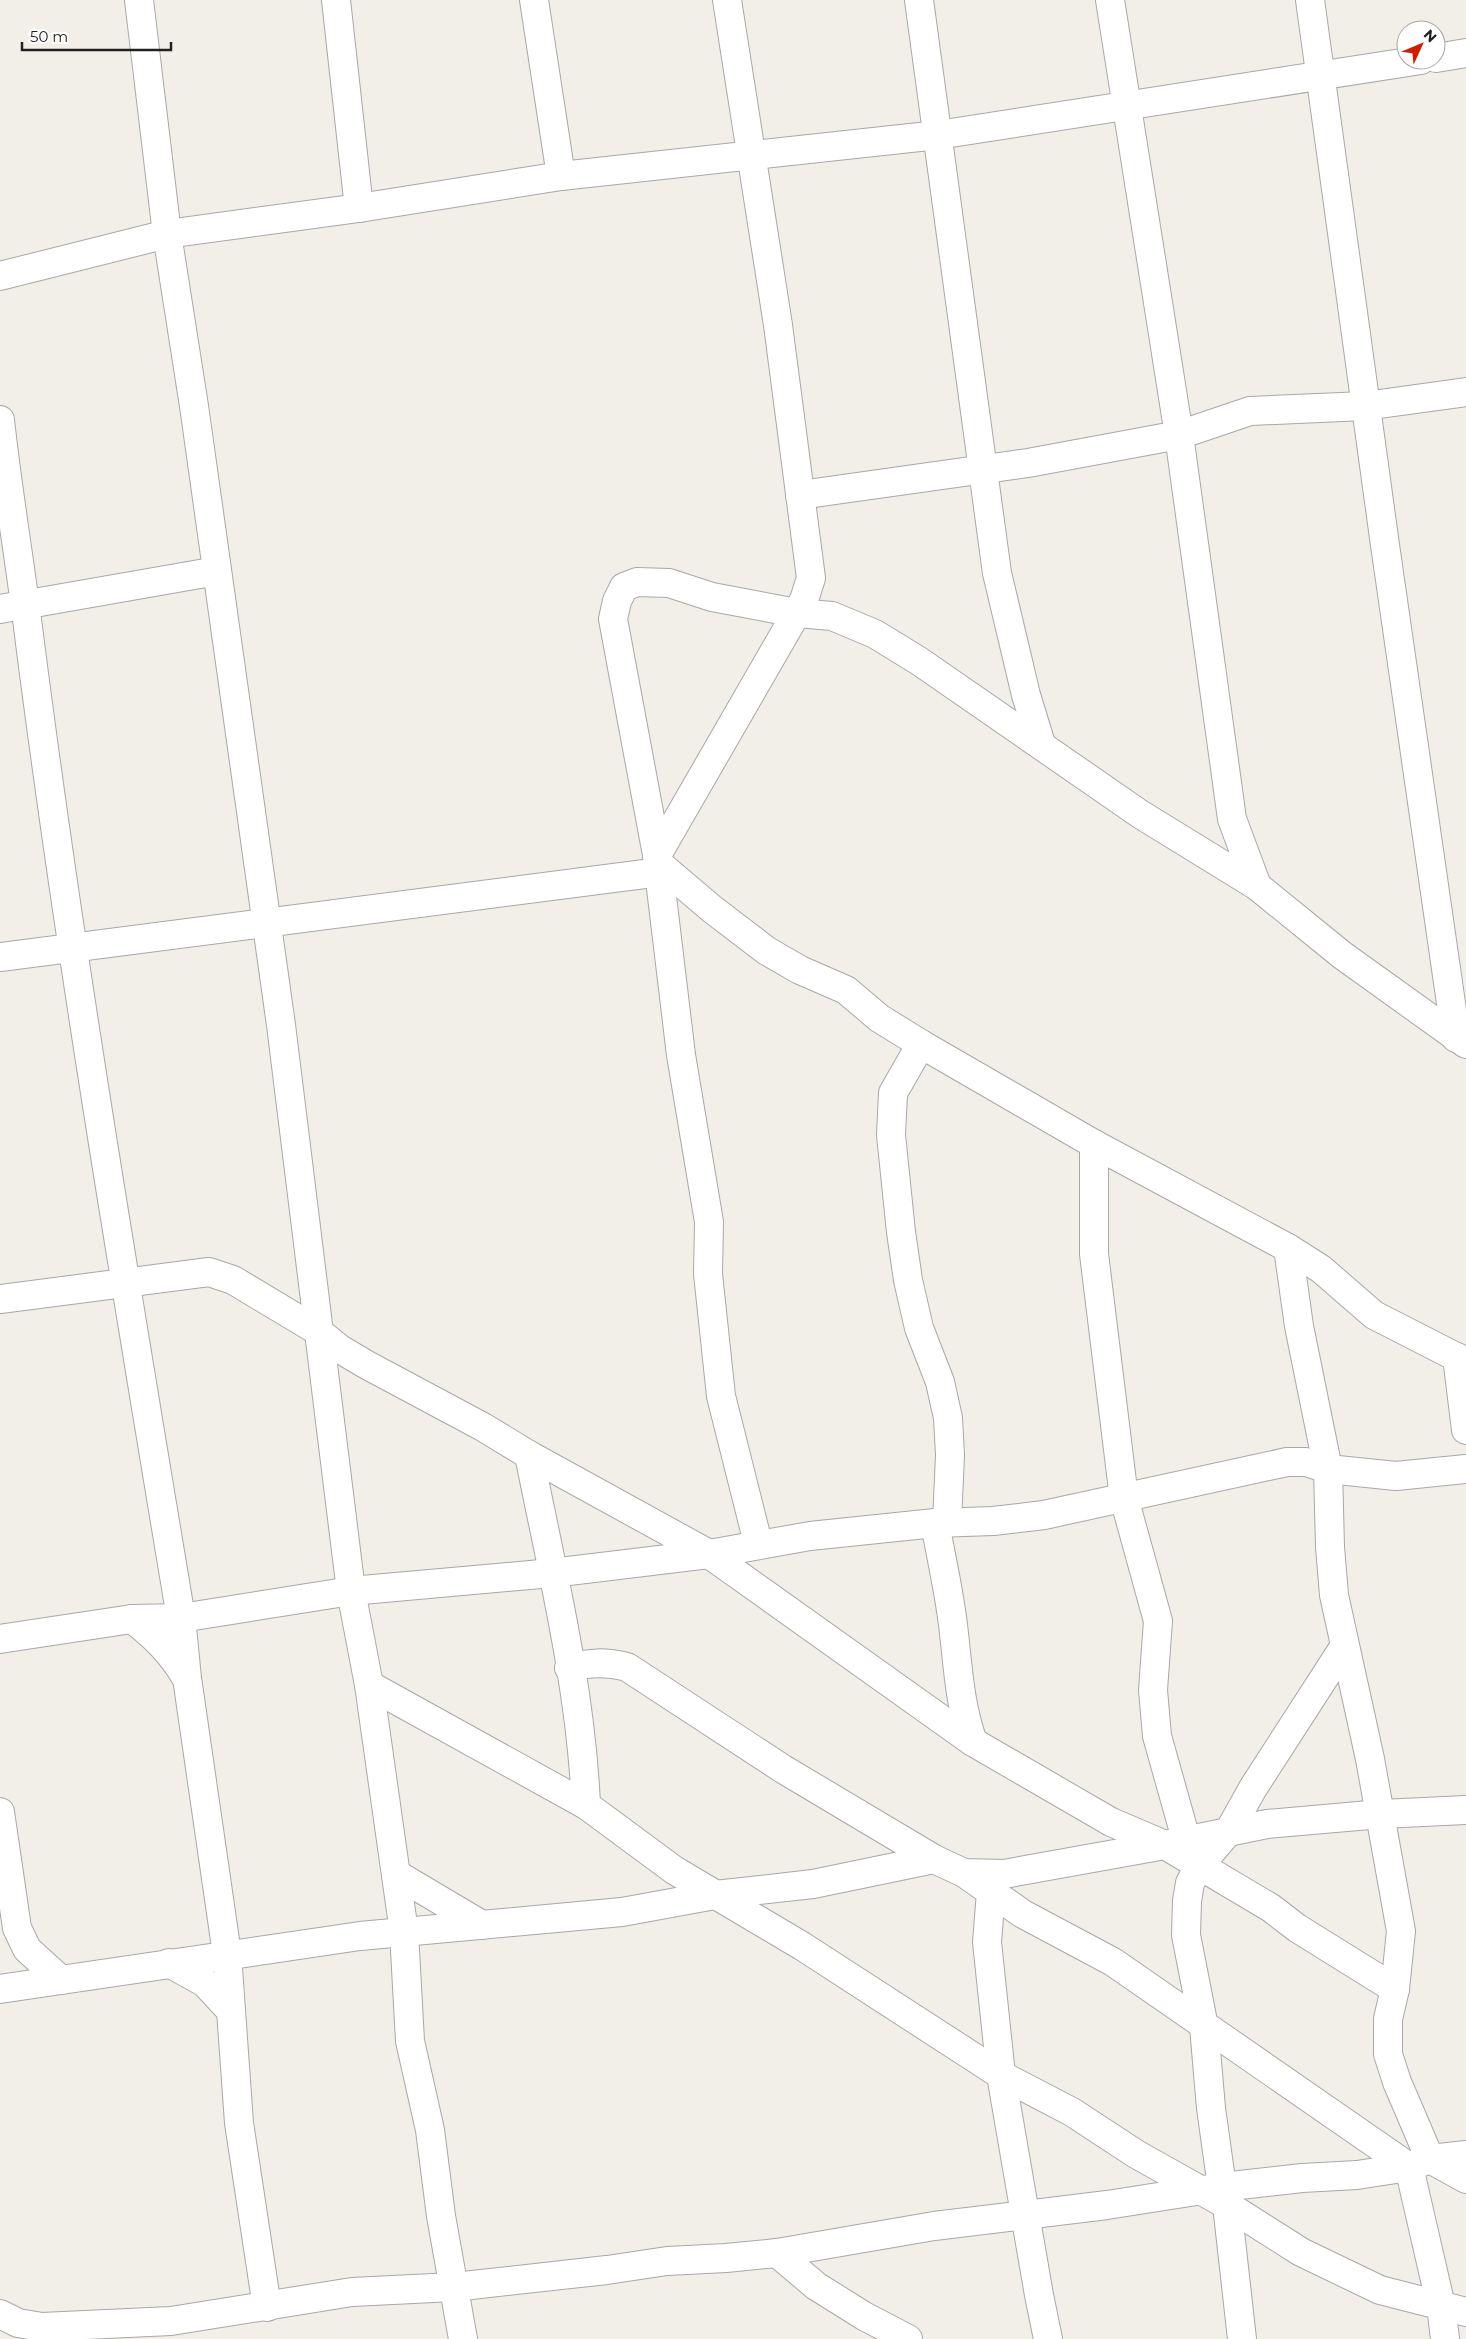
<svg xmlns="http://www.w3.org/2000/svg" width="1466" height="2339" viewBox="0 0 1466 2339" font-family="Montserrat,sans-serif">
  <style>
    .lines { fill: none; stroke-linecap: round; stroke-linejoin: round }
    .minor-casing { stroke: #a8a8a8; stroke-width: 30 }
    .minor { stroke: #fff; stroke-width: 28 }
  </style>
  <rect width="100%" height="100%" fill="#f1efe7"/>
  <g class="lines">
    <g class="minor-casing">
      <g id="minor">
        <polyline points="139,0 167,234 194,406 281,1025 351,1591 369,1685 404,1932 410,2041 430,2130 441,2216 463,2339"/>
        <polyline points="336,0 359,208"/>
        <polyline points="534,0 561,176"/>
        <polyline points="727,0 778,325 811,578 804,600 657,855 681,1055 709,1222 708,1274 721,1396 758,1543"/>
        <polyline points="919,0 997,573 1026,695 1041,744"/>
        <polyline points="1110,0 1179,435 1232,819 1257,886 1342,955 1466,1044"/>
        <polyline points="1310,0 1385,545 1456,1038"/>
        <polyline points="1436,58 1466,53"/>
        <polyline points="0,276 167,234 359,208 561,176 938,135 1421,60"/>
        <path d="M0,420C8,494 21,568 30,643C72,969 127,1293 181,1618L187,1678L227,1954L239,2123L267,2307"/>
        <polyline points="800,495 1028,463 1179,435 1250,411 1365,406 1466,392"/>
        <polyline points="0,609 217,571"/>
        <polyline points="657,855 613,619 617,601 624,587 637,582 669,583 712,597 797,613 832,616 875,634 919,661 1140,814 1257,886"/>
        <polyline points="659,864 712,909 767,951 800,970 846,990 879,1018 921,1044 1094,1144 1288,1248 1321,1269 1374,1315 1466,1362"/>
        <polyline points="0,957 660,872"/>
        <polyline points="921,1044 893,1093 891,1135 901,1232 908,1280 919,1328 940,1382 948,1418 950,1455 947,1522"/>
        <polyline points="1094,1144 1094,1254 1124,1498 1158,1621 1153,1690 1157,1736 1186,1839"/>
        <polyline points="1288,1248 1299,1326 1328,1469 1330,1547 1334,1595 1370,1759 1401,1931 1395,1989 1388,2019 1388,2054 1397,2082 1430,2159 1466,2179"/>
        <polyline points="0,1299 209,1272 233,1280 318,1331 340,1349 367,1365 483,1427 529,1455 709,1554 973,1742 1111,1822 1165,1845 1271,1908 1297,1928 1395,1989"/>
        <polyline points="1457,1357 1466,1430"/>
        <path d="M529,1455C552,1570 581,1688 586,1805"/>
        <path d="M935,1523C941,1557 949,1591 953,1625C958,1665 959,1703 973,1742"/>
        <path d="M132,1619C154,1636 171,1652 185,1676"/>
        <polyline points="0,1639 132,1619 181,1618 351,1591 552,1573 709,1554 810,1536 935,1523 993,1521 1044,1515 1287,1462 1306,1462 1328,1469 1396,1476 1466,1469"/>
        <path d="M569,1668C590,1662 606,1662 627,1667L783,1769L934,1859L964,1873L1004,1874L1165,1845L1267,1824L1381,1814L1466,1810"/>
        <polyline points="369,1685 586,1805 674,1870 802,1946 1001,2075 1072,2112 1136,2154 1227,2205 1301,2252 1380,2290 1466,2312"/>
        <polyline points="0,1812 17,1928 27,1949 61,1980"/>
        <polyline points="964,1873 1023,1914 1113,1962 1409,2167 1441,2306 1445,2339"/>
        <polyline points="396,1874 482,1925"/>
        <polyline points="991,1892 987,1942 1001,2075 1039,2295 1048,2339"/>
        <polyline points="169,1963 205,1983 231,2011"/>
        <polyline points="0,1989 360,1936 622,1912 715,1895 813,1884 934,1859"/>
        <polyline points="1222,2187 1211,2108 1204,2027 1186,1935 1187,1901 1190,1883 1199,1866 1229,1831 1253,1788 1344,1647"/>
        <polyline points="1227,2205 1242,2339"/>
        <polyline points="777,2253 816,2286 864,2316 908,2339"/>
        <polyline points="0,2314 18,2323 42,2327 56,2339"/>
        <polyline points="42,2327 171,2321 352,2292 454,2287 607,2270 667,2261 726,2258 777,2253 934,2226 1107,2205 1222,2187 1302,2178 1357,2175 1409,2167 1430,2159 1466,2155"/>
      </g>
    </g>
    <use href="#minor" class="minor"/>
  </g>
  <g transform="translate(1421 45) rotate(46)"><circle r="24" fill="#ffffff" stroke="#a6a6a6"/>
  <path d="M0-4L9 19L0 12L-9 19Z" fill="#d11c00"/>
  <text y="-8" font-size="14" font-weight="bold" text-anchor="middle" fill="#212121">N</text>
  </g>
  <path d="M22 42v8h149v-8" fill="none" stroke="#212121" stroke-width="2.5"/>
  <text x="30" y="42" font-size="15" fill="#212121" stroke="#ffffff" stroke-width="4" paint-order="stroke">50 m</text>
</svg>
